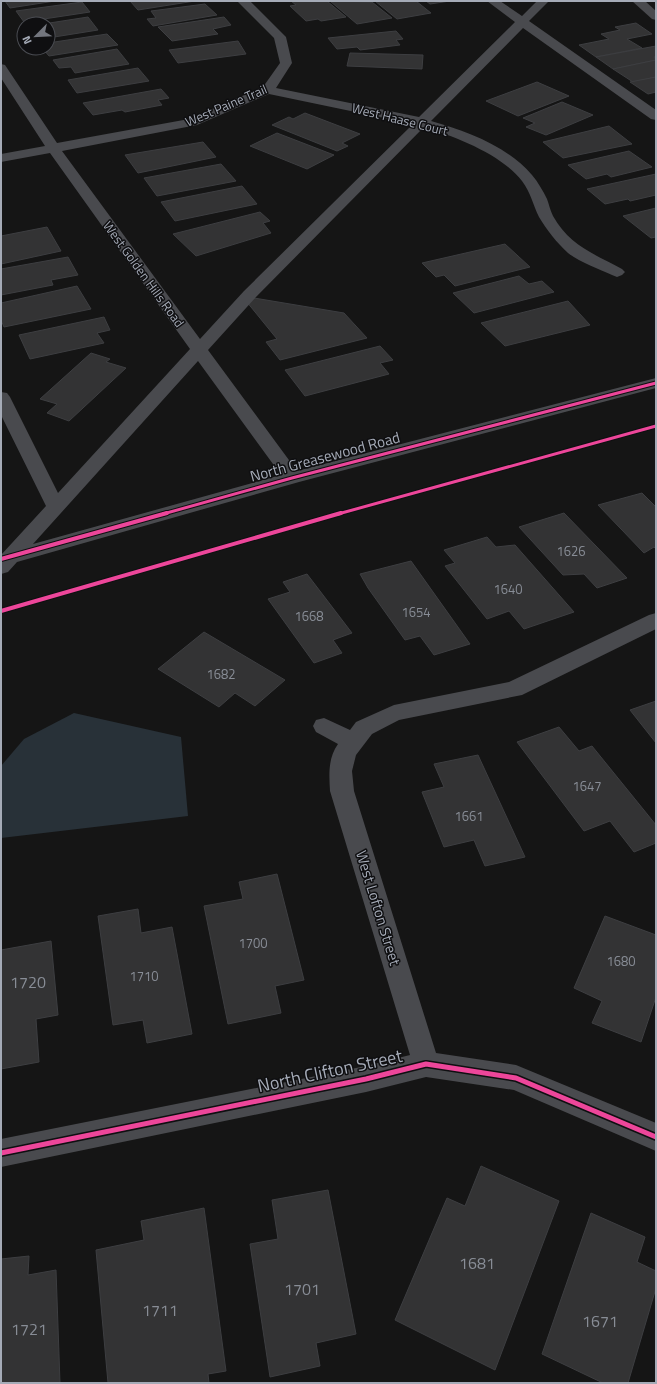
<svg xmlns="http://www.w3.org/2000/svg" width="657" height="1384" viewBox="0 0 657 1384" font-family="'Titillium Web',sans-serif">
  <style>
    .water { fill: #283138 }
    .building { fill: #333334; stroke: #3d3e41 }
    .lines { fill: none; stroke-linecap: round; stroke-linejoin: round }
    .minor { fill: #494a4e; fill-rule: evenodd }
    .cycleway-far2-casing { stroke: #0f0f11; stroke-width: 5 }
    .cycleway-far1-casing { stroke: #0f0f11; stroke-width: 6 }
    .cycleway-casing { stroke: #0f0f11; stroke-width: 8 }
    .cycleway-far2 { stroke: #ed469a; stroke-width: 3 }
    .cycleway-far1 { stroke: #ed469a; stroke-width: 4 }
    .cycleway { stroke: #ed469a; stroke-width: 5 }
    .labels { text-anchor: middle; stroke-width: 3; stroke-linejoin: round; paint-order: stroke }
    .far-street-label { font-size: 13px; fill: #a5abb7; stroke: #0f0f11 }
    .number-label { font-size: 13px; fill: #888d96 }
    .street-label { font-size: 15px; fill: #a5abb7; stroke: #0f0f11 }
    .near-number-label { font-size: 16px; fill: #888d96 }
    .near-street-label { font-size: 18px; fill: #a5abb7; stroke: #0f0f11 }
  </style>
  <rect width="100%" height="100%" fill="#151515"/>
  <polygon class="water" points="74,713 181,737 188,816 1,838 1,766 24,739"/>
  <g class="building">
    <polygon points="5,1 55,1 10,8"/>
    <polygon points="130,1 195,1 138,10"/>
    <polygon points="291,1 327,1 346,17 321,21 318,19 306,21 290,6 296,5"/>
    <polygon points="330,1 372,2 392,18 357,24"/>
    <polygon points="375,1 416,1 431,13 397,19"/>
    <polygon points="426,1 450,1 430,4"/>
    <polygon points="82,2 90,12 24,22 16,11"/>
    <polygon points="205,4 217,15 153,26 147,19 156,18 151,11"/>
    <polygon points="88,17 98,30 48,38 48,24 43,24"/>
    <polygon points="224,17 231,25 213,29 218,34 172,41 158,27"/>
    <polygon points="636,23 652,34 627,39 642,48 596,57 579,45 609,39 601,34 620,30 615,27"/>
    <polygon points="396,31 403,39 396,40 400,45 360,50 357,47 337,49 328,38"/>
    <polygon points="107,34 118,45 49,56 43,49 48,48 48,43"/>
    <polygon points="238,41 246,54 178,63 169,50"/>
    <polygon points="656,46 656,56 654,57 656,60 613,69 596,57"/>
    <polygon points="117,49 129,64 75,73 71,67 59,68 53,60"/>
    <polygon points="350,53 423,55 422,69 347,66"/>
    <polygon points="656,60 656,77 633,82 613,69"/>
    <polygon points="138,68 149,81 77,93 68,80"/>
    <polygon points="656,77 656,92 648,94 630,82"/>
    <polygon points="537,82 569,96 518,116 486,101"/>
    <polygon points="161,89 169,98 158,100 162,105 125,112 122,110 93,115 83,103"/>
    <polygon points="562,102 593,115 546,135 526,127 535,123 523,118"/>
    <polygon points="305,113 360,134 342,143 348,146 337,151 272,125 289,117 293,119"/>
    <polygon points="609,126 632,144 563,158 543,142"/>
    <polygon points="277,133 334,155 307,169 250,146"/>
    <polygon points="203,142 216,157 138,173 125,155"/>
    <polygon points="629,151 652,167 611,177 607,174 586,179 568,165"/>
    <polygon points="221,164 236,181 157,196 144,178"/>
    <polygon points="656,174 656,195 630,201 628,199 605,204 587,189"/>
    <polygon points="242,186 257,204 175,221 161,202"/>
    <polygon points="656,208 656,237 651,238 623,216"/>
    <polygon points="260,212 270,221 263,223 271,233 196,256 173,234"/>
    <polygon points="47,227 61,251 1,264 1,236"/>
    <polygon points="505,244 530,267 455,286 444,275 436,277 422,263"/>
    <polygon points="68,257 78,275 51,280 53,285 1,295 1,269"/>
    <polygon points="519,276 529,284 542,281 554,292 474,313 453,293"/>
    <polygon points="77,286 91,309 4,327 1,320 1,303"/>
    <polygon points="242,296 344,313 367,338 280,360 266,342 277,339"/>
    <polygon points="568,301 590,325 505,346 481,323"/>
    <polygon points="104,317 110,330 97,333 104,343 30,359 19,335"/>
    <polygon points="380,346 393,360 380,363 389,374 305,396 285,370"/>
    <polygon points="91,353 110,359 106,362 126,368 69,421 47,413 57,404 40,399"/>
    <polygon points="642,493 656,507 656,549 654,547 644,553 598,505"/>
    <polygon points="564,513 627,578 597,588 584,574 563,575 519,527"/>
    <polygon points="487,537 496,547 515,545 574,612 524,629 509,611 487,619 445,566 455,563 444,550"/>
    <polygon points="411,561 470,644 434,655 420,636 405,640 368,588 360,574"/>
    <polygon points="307,574 352,633 333,640 342,653 314,663 268,599 290,592 283,582"/>
    <polygon points="204,632 285,680 255,706 235,693 219,707 158,669"/>
    <polygon points="656,701 656,743 630,710"/>
    <polygon points="559,727 579,751 592,746 656,825 656,843 634,852 610,821 584,831 517,742"/>
    <polygon points="478,755 525,857 485,866 474,840 444,847 422,792 444,787 434,764"/>
    <polygon points="277,874 304,980 275,986 281,1013 228,1024 204,906 243,899 239,882"/>
    <polygon points="138,909 141,933 172,927 192,1034 147,1043 143,1020 113,1025 98,916"/>
    <polygon points="605,916 656,935 656,997 641,1042 592,1023 602,1001 574,988"/>
    <polygon points="51,941 58,1015 36,1019 39,1062 1,1069 1,950"/>
    <polygon points="481,1166 559,1201 495,1370 395,1320 447,1198 465,1206"/>
    <polygon points="328,1190 356,1334 316,1343 320,1366 270,1377 250,1244 278,1239 272,1200"/>
    <polygon points="204,1208 226,1371 208,1374 209,1383 108,1383 96,1250 144,1240 141,1221"/>
    <polygon points="591,1213 645,1237 637,1262 656,1271 656,1288 628,1383 603,1383 542,1354"/>
    <polygon points="29,1256 28,1275 56,1270 60,1383 1,1383 1,1259"/>
  </g>
  <g class="lines">
    <g class="minor">
      <path d="M237,1H250L286,37L292,63L276,88L419,117L515,22L487,1H500L522,16L537,1H549L529,21L656,110V120L651,119L523,28L431,121C467,131 507,146 532,175C538,182 543,191 547,199C549,204 550,210 553,216C569,245 594,254 622,269L625,272L622,275L617,277L612,275C599,269 579,262 568,253C557,243 546,229 539,217C533,205 531,193 522,181C501,154 456,137 424,127L256,297L208,350L297,471L656,378V388L299,482L17,562L8,572L1,574V555L46,506L1,415V392L7,393L10,397L58,493L190,349L50,153L1,162V154L45,146L1,78V64L5,65L57,143L189,119L263,87L280,63L274,38ZM269,94L413,124L244,291L200,339L62,151L197,125ZM198,361L281,475L33,544Z"/>
      <polygon points="632,1 645,1 656,11 656,20 652,19"/>
      <path d="M656,613V629L522,695L399,720L372,734L356,755L352,771L354,791L436,1053L516,1065L656,1123V1151L514,1090L426,1077L366,1092L1,1167V1139L366,1066L410,1055L330,791C329,774 328,758 338,744L316,732L313,726L316,720L324,718L350,730L356,722L394,705L509,682L649,615Z"/>
    </g>
    <g class="cycleway-far2-casing">
      <g id="cycleway-far2">
        <polyline points="163,514 292,478 656,383"/>
        <polyline points="338,514 656,426"/>
      </g>
    </g>
    <g class="cycleway-far1-casing">
      <g id="cycleway-far1">
        <polyline points="1,559 167,513"/>
        <polyline points="1,611 341,513"/>
      </g>
    </g>
    <g class="cycleway-casing">
      <polyline id="cycleway" points="1,1153 366,1079 426,1064 516,1078 656,1137"/>
    </g>
    <use href="#cycleway-far2" class="cycleway-far2"/>
    <use href="#cycleway-far1" class="cycleway-far1"/>
    <use href="#cycleway" class="cycleway"/>
  </g>
  <g class="labels">
    <g class="far-street-label">
      <text transform="translate(226 105) rotate(-23)" y="5">West Paine Trail</text>
      <text transform="translate(400 119) rotate(14)" y="5">West Haase Court</text>
      <text transform="translate(144 274) rotate(54)" y="5">West Golden Hills Road</text>
    </g>
    <g class="number-label">
      <text x="571" y="556">1626</text>
      <text x="508" y="594">1640</text>
      <text x="416" y="617">1654</text>
      <text x="309" y="621">1668</text>
      <text x="221" y="679">1682</text>
      <text x="587" y="791">1647</text>
      <text x="469" y="821">1661</text>
      <text x="253" y="948">1700</text>
      <text x="621" y="966">1680</text>
      <text x="144" y="981">1710</text>
    </g>
    <g class="street-label">
      <text transform="translate(325 457) rotate(-15)" y="5">North Greasewood Road</text>
      <text transform="translate(378 908) rotate(73)" y="5">West Lofton Street</text>
    </g>
    <g class="near-number-label">
      <text x="28" y="988">1720</text>
      <text x="477" y="1269">1681</text>
      <text x="302" y="1295">1701</text>
      <text x="160" y="1316">1711</text>
      <text x="600" y="1327">1671</text>
      <text x="29" y="1335">1721</text>
    </g>
    <g class="near-street-label">
      <text transform="translate(330 1071) rotate(-12)" y="6">North Clifton Street</text>
    </g>
  </g>
  <rect width="657" height="1384" fill="none" stroke="#a5abb7" stroke-width="4"/>
  <g transform="translate(36 36) rotate(246)"><circle r="19" fill="#0f0f11" stroke="#4b4d53"/>
  <path d="M0-3L7 15L0 10L-7 15Z" fill="#73767e"/>
  <text y="-6" font-size="11" font-weight="bold" text-anchor="middle" fill="#a5abb7">N</text>
  </g>
</svg>
